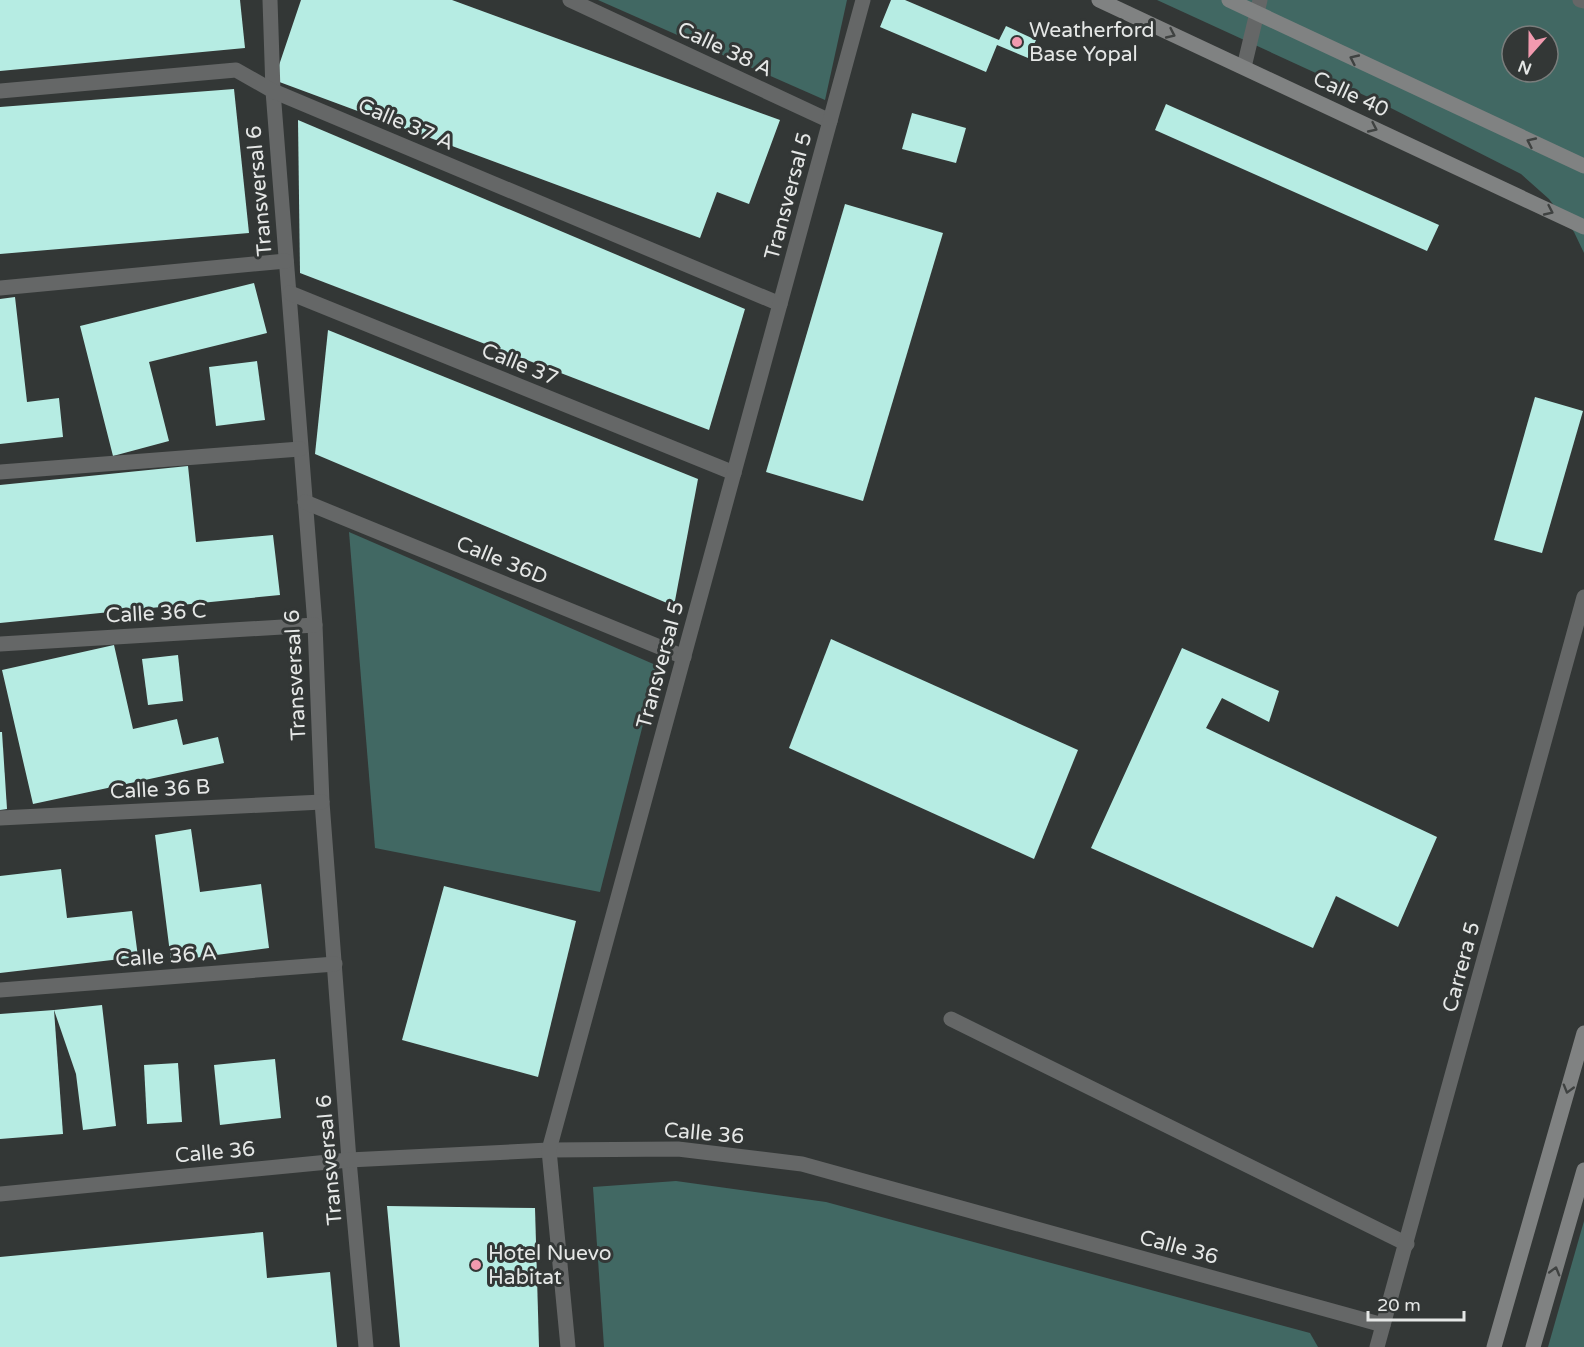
<svg xmlns="http://www.w3.org/2000/svg" width="1584" height="1347" viewBox="0 0 1584 1347" font-family="'Varela Round',sans-serif">
  <style>
    .green { fill: #416863; fill-rule: evenodd }
    .building { fill: #b6ece3 }
    .lines { fill: none; stroke-linecap: round; stroke-linejoin: round }
    .service { stroke: #656767; stroke-width: 15 }
    .minor { stroke: #656767; stroke-width: 15 }
    .secondary { stroke: #808282; stroke-width: 15 }
    .oneway { stroke: #3f4241 }
    .poi-dot { fill: #f29aaf; stroke: #333736; stroke-width: 2 }
    .labels { text-anchor: middle; stroke-width: 6; stroke-linejoin: round; paint-order: stroke }
    .poi-label { font-size: 21px; fill: #e5e7e6; stroke: #333736; text-anchor: start }
    .street-label { font-size: 21px; fill: #e5e7e6; stroke: #333736 }
  </style>
  <rect width="100%" height="100%" fill="#333736"/>
  <g class="green">
    <polygon points="598,0 847,0 825,100"/>
    <path d="M1157,0H1584V253L1574,232L1549,199L1521,174L1379,102ZM1512,36H1548V72H1512Z"/>
    <polygon points="349,532 658,666 600,892 375,848"/>
    <polygon points="676,1181 826,1202 1310,1333 1318,1347 604,1347 593,1187"/>
    <polygon points="1584,1221 1584,1347 1548,1347"/>
  </g>
  <g class="building">
    <polygon points="0,0 240,0 245,48 0,71"/>
    <polygon points="301,0 452,0 780,120 749,204 717,192 700,238 274,80"/>
    <polygon points="891,0 905,0 999,40 1006,26 1036,40 1028,58 997,45 986,72 880,27"/>
    <polygon points="234,89 249,233 0,254 0,107"/>
    <polygon points="1166,104 1439,225 1427,251 1155,130"/>
    <polygon points="912,113 966,128 956,163 902,149"/>
    <polygon points="298,120 745,309 709,430 300,273"/>
    <polygon points="845,204 943,233 863,501 766,472"/>
    <polygon points="254,283 267,333 149,362 169,441 113,456 80,326"/>
    <polygon points="15,297 27,402 59,398 63,437 0,444 0,299"/>
    <polygon points="328,330 698,479 674,606 315,454"/>
    <polygon points="257,361 265,420 216,426 209,367"/>
    <polygon points="1535,397 1583,411 1542,553 1494,540"/>
    <polygon points="188,466 196,542 273,535 280,595 0,623 0,485"/>
    <polygon points="831,639 1078,750 1034,859 789,748"/>
    <polygon points="114,645 133,729 177,719 183,745 218,737 224,763 33,804 2,670"/>
    <polygon points="1182,648 1279,691 1269,722 1222,698 1206,728 1437,837 1398,927 1336,896 1313,948 1091,848"/>
    <polygon points="178,655 183,701 148,705 142,659"/>
    <polygon points="0,732 2,732 7,809 0,810"/>
    <polygon points="191,829 200,892 261,884 269,948 171,961 155,835"/>
    <polygon points="61,869 67,918 132,911 138,957 0,973 0,876"/>
    <polygon points="444,886 576,921 538,1077 402,1040"/>
    <polygon points="102,1005 116,1126 83,1130 76,1074 54,1010"/>
    <polygon points="54,1010 63,1134 0,1139 0,1014"/>
    <polygon points="275,1059 281,1118 220,1125 214,1065"/>
    <polygon points="178,1063 182,1122 147,1124 144,1065"/>
    <polygon points="387,1206 535,1208 539,1347 400,1347"/>
    <polygon points="263,1232 267,1278 330,1272 337,1347 0,1347 0,1257"/>
  </g>
  <g class="lines">
    <polyline class="service" points="951,1019 1407,1244"/>
    <g class="minor">
      <polyline points="270,0 273,91 315,625 322,802 349,1160 366,1347"/>
      <polyline points="570,0 830,121"/>
      <polyline points="1580,0 1584,1"/>
      <polyline points="1244,67 1260,0"/>
      <polyline points="0,91 236,70 273,91 780,304"/>
      <polyline points="0,288 286,261"/>
      <polyline points="290,293 734,473"/>
      <polyline points="0,472 300,449"/>
      <polyline points="305,502 684,657"/>
      <polyline points="0,644 315,625"/>
      <polyline points="0,818 322,802"/>
      <polyline points="0,990 335,964"/>
      <polyline points="0,1194 349,1160 549,1150 678,1149 802,1164 1383,1325"/>
      <polyline points="568,1347 549,1150 863,0"/>
      <polyline points="1377,1347 1584,597"/>
    </g>
    <g class="secondary">
      <polyline points="1099,0 1584,227"/>
      <polyline points="1229,0 1584,166"/>
      <polyline points="1494,1347 1584,1033"/>
      <polyline points="1533,1347 1584,1170"/>
    </g>
  </g>
  <defs><path id="oneway-chevron" d="M-2-3.5L2.5 0L-2 3.5" fill="none" stroke-width="1.6" stroke-linecap="round" stroke-linejoin="round" transform="scale(1.5)"/></defs>
  <g class="oneway">
    <use href="#oneway-chevron" transform="translate(1171 34) rotate(25)"/>
    <use href="#oneway-chevron" transform="translate(1354 59) rotate(-155)"/>
    <use href="#oneway-chevron" transform="translate(1373 128) rotate(25)"/>
    <use href="#oneway-chevron" transform="translate(1531 142) rotate(-155)"/>
    <use href="#oneway-chevron" transform="translate(1549 211) rotate(25)"/>
    <use href="#oneway-chevron" transform="translate(1568 1089) rotate(106)"/>
    <use href="#oneway-chevron" transform="translate(1555 1271) rotate(-74)"/>
  </g>
  <g class="poi-dot">
    <circle cx="1017" cy="42" r="6"/>
    <circle cx="476" cy="1265" r="6"/>
  </g>
  <g class="labels">
    <g class="poi-label">
      <text x="1029" y="37">Weatherford<tspan x="1029" dy="24">Base Yopal</tspan></text>
      <text x="488" y="1260">Hotel Nuevo<tspan x="488" dy="24">Habitat</tspan></text>
    </g>
    <g class="street-label">
      <text transform="translate(725 49) rotate(25)" y="7">Calle 38 A</text>
      <text transform="translate(1351 94) rotate(25)" y="7">Calle 40</text>
      <text transform="translate(406 124) rotate(23)" y="7">Calle 37 A</text>
      <text transform="translate(259 191) rotate(-95)" y="7">Transversal 6</text>
      <text transform="translate(788 196) rotate(-75)" y="7">Transversal 5</text>
      <text transform="translate(520 364) rotate(22)" y="7">Calle 37</text>
      <text transform="translate(502 560) rotate(22)" y="7">Calle 36D</text>
      <text transform="translate(156 613) rotate(-3)" y="7">Calle 36 C</text>
      <text transform="translate(660 665) rotate(-75)" y="7">Transversal 5</text>
      <text transform="translate(295 675) rotate(-93)" y="7">Transversal 6</text>
      <text transform="translate(160 789) rotate(-3)" y="7">Calle 36 B</text>
      <text transform="translate(166 956) rotate(-4)" y="7">Calle 36 A</text>
      <text transform="translate(1461 967) rotate(-75)" y="7">Carrera 5</text>
      <text transform="translate(704 1133) rotate(5)" y="7">Calle 36</text>
      <text transform="translate(215 1152) rotate(-5)" y="7">Calle 36</text>
      <text transform="translate(329 1160) rotate(-95)" y="7">Transversal 6</text>
      <text transform="translate(1179 1247) rotate(15)" y="7">Calle 36</text>
    </g>
  </g>
  <g transform="translate(1530 54) rotate(201)"><circle r="28" fill="#333736" stroke="#7a7d7c" stroke-width="1.5"/>
  <path d="M0-4.5L10 22L0 15L-10 22Z" fill="#f29aaf"/>
  <text y="-9" font-size="16" font-weight="bold" text-anchor="middle" fill="#e5e7e6">N</text>
  </g>
  <path d="M1368 1311v9h96v-9" fill="none" stroke="#e5e7e6" stroke-width="3"/>
  <text x="1377" y="1311" font-size="18" fill="#e5e7e6" stroke="#333736" stroke-width="4.5" paint-order="stroke">20 m</text>
</svg>
